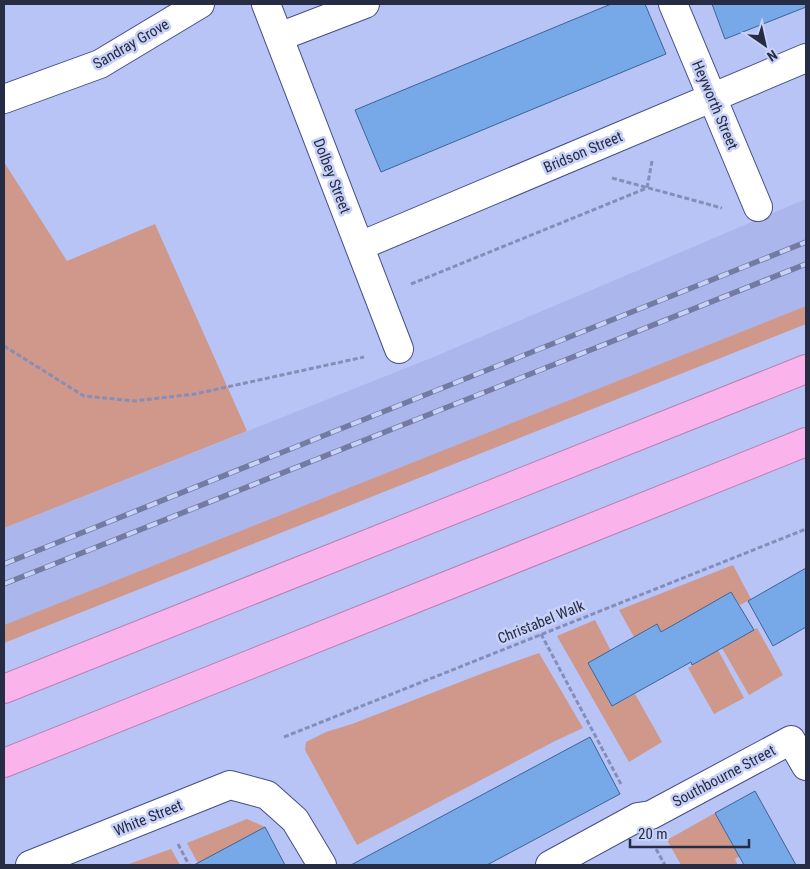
<svg xmlns="http://www.w3.org/2000/svg" width="810" height="869" viewBox="0 0 810 869" font-family="'Roboto Condensed',sans-serif">
  <style>
    .built { fill: #abb6ed }
    .green { fill: #cf988a }
    .building { fill: #77a8e7; stroke: #3d6495 }
    .lines { fill: none; stroke-linecap: round; stroke-linejoin: round }
    .minor-casing { stroke: #454f86; stroke-width: 30 }
    .highway-casing { stroke: #b184b1; stroke-width: 30 }
    .path { stroke: #858eb8; stroke-width: 3; stroke-dasharray: 5 2.5; stroke-linecap: butt }
    .minor { stroke: #fff; stroke-width: 28 }
    .highway { stroke: #fbb3eb; stroke-width: 28 }
    .rail-casing { stroke: #737ba2; stroke-width: 5.5 }
    .rail { stroke: #c8d1f7; stroke-width: 4; stroke-dasharray: 11; stroke-linecap: butt }
    .labels { text-anchor: middle; stroke-width: 5; stroke-linejoin: round; paint-order: stroke }
    .street-label { font-size: 15px; fill: #272c45; stroke: #c8d1f7 }
  </style>
  <rect width="100%" height="100%" fill="#b8c3f6"/>
  <polygon class="built" points="806,199 806,306 4,625 4,528 436,356"/>
  <g class="green">
    <polygon points="4,162 67,261 155,224 247,431 4,528"/>
    <polygon points="806,306 806,324 4,643 4,625"/>
    <polygon points="733,565 751,599 740,605 731,592 662,633 656,624 634,637 619,610"/>
    <polygon points="595,620 611,651 588,663 612,706 635,694 662,742 629,762 557,636"/>
    <polygon points="757,628 783,675 749,695 722,648"/>
    <polygon points="718,650 744,698 714,714 688,668"/>
    <polygon points="539,653 583,728 555,741 357,845 305,750 306,742 326,732 352,724 486,672"/>
    <polygon points="715,813 733,846 754,835 759,845 735,859 738,865 681,865 667,840"/>
    <polygon points="247,819 265,827 222,850 214,863 215,865 199,865 187,843"/>
    <polygon points="171,849 180,865 126,865"/>
  </g>
  <g class="building">
    <polygon points="611,4 645,4 666,54 381,172 355,110"/>
    <polygon points="712,4 806,4 806,7 725,39"/>
    <polygon points="806,568 806,627 773,646 748,601"/>
    <polygon points="731,592 754,630 692,665 691,662 612,706 588,663 657,624 661,632"/>
    <polygon points="590,737 620,794 487,865 351,865"/>
    <polygon points="755,791 796,865 744,865 715,813"/>
    <polygon points="265,827 285,865 194,865"/>
  </g>
  <g class="lines">
    <g class="minor-casing">
      <g id="minor">
        <polyline points="266,4 399,349"/>
        <polyline points="673,4 758,207"/>
        <polyline points="279,37 365,4"/>
        <polyline points="4,99 100,64 200,4"/>
        <polyline points="360,246 806,58"/>
        <polyline points="30,865 230,785 267,795 295,820 322,865"/>
        <polyline points="550,865 638,817 651,815 791,740 806,766"/>
      </g>
    </g>
    <g class="highway-casing">
      <g id="highway">
        <polyline points="4,689 806,369"/>
        <polyline points="4,763 806,442"/>
      </g>
    </g>
    <g class="path">
      <polyline points="612,178 722,208"/>
      <polyline points="411,284 647,188 652,161"/>
      <polyline points="4,346 84,396 134,401 195,394 364,357"/>
      <polyline points="541,634 622,786"/>
      <polyline points="284,737 806,529"/>
      <polyline points="178,844 189,865"/>
      <polyline points="656,849 665,865"/>
    </g>
    <use href="#minor" class="minor"/>
    <use href="#highway" class="highway"/>
    <g class="rail-casing">
      <g id="rail">
        <polyline points="4,564 806,242"/>
        <polyline points="4,584 806,264"/>
      </g>
    </g>
    <use href="#rail" class="rail"/>
  </g>
  <g class="labels">
    <g class="street-label">
      <text transform="translate(131 44) rotate(-30)" y="5">Sandray Grove</text>
      <text transform="translate(715 105) rotate(67)" y="5">Heyworth Street</text>
      <text transform="translate(583 152) rotate(-23)" y="5">Bridson Street</text>
      <text transform="translate(332 176) rotate(69)" y="5">Dolbey Street</text>
      <text transform="translate(541 622) rotate(-22)" y="5">Christabel Walk</text>
      <text transform="translate(724 776) rotate(-28)" y="5">Southbourne Street</text>
      <text transform="translate(148 818) rotate(-22)" y="5">White Street</text>
    </g>
  </g>
  <rect width="810" height="869" fill="none" stroke="#272c45" stroke-width="10"/>
  <g transform="translate(765 45) rotate(146)" stroke="#c8d1f7" stroke-width="4" paint-order="stroke">
  <path d="M0-4L9 19L0 12L-9 19Z" fill="#272c45"/>
  <text y="-8" font-size="14" font-weight="bold" text-anchor="middle" fill="#272c45">N</text>
  </g>
  <path d="M630 839v8h119v-8" fill="none" stroke="#272c45" stroke-width="2.5"/>
  <text x="638" y="839" font-size="15" fill="#272c45" stroke="#c8d1f7" stroke-width="4" paint-order="stroke">20 m</text>
</svg>
